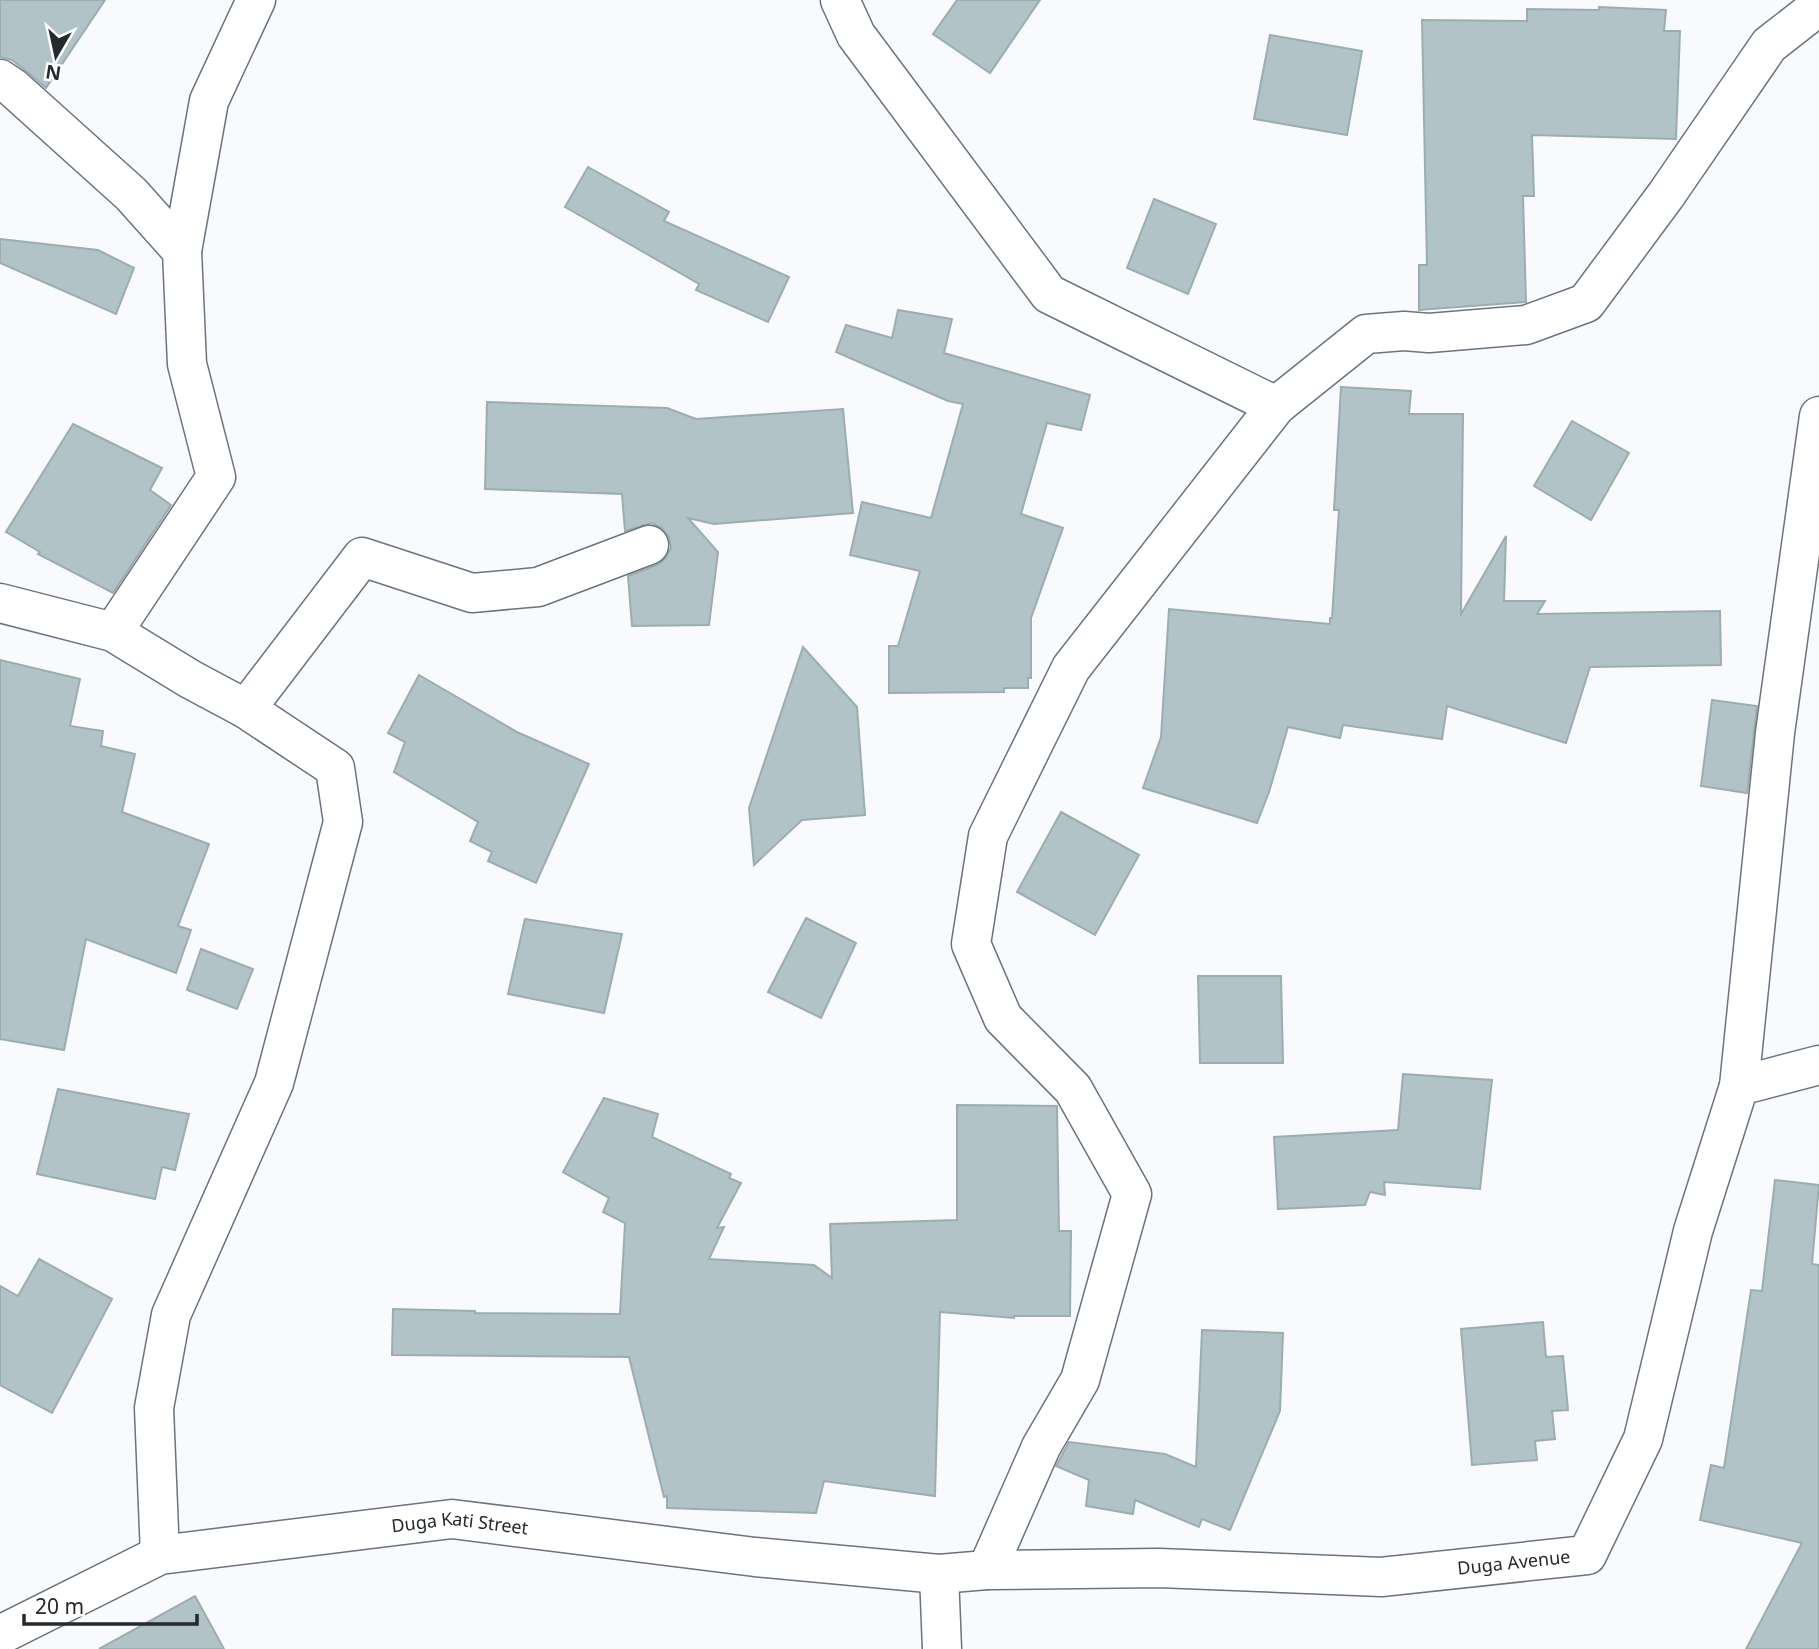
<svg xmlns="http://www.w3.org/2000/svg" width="1819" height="1649" viewBox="0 0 1819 1649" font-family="'Noto Sans',sans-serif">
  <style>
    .building { fill: #b1c3c7; stroke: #9badb1; stroke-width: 2 }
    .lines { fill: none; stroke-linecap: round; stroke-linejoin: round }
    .street-casing { stroke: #69747e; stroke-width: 41 }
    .street { stroke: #fff; stroke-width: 38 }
    .labels { text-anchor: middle; stroke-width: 6; stroke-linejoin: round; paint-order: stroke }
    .street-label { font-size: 18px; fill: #24292d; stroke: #fff }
  </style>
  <rect width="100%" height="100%" fill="#f8fafd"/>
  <g class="building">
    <polygon points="0,0 105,0 46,88 24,69 12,60 0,57"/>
    <polygon points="957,0 1040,0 990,73 933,34"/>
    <polygon points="1599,7 1666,10 1664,31 1680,31 1676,139 1532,135 1534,196 1523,196 1526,302 1419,310 1419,265 1427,265 1422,20 1527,21 1527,9 1599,10"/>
    <polygon points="1270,35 1362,51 1347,135 1254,119"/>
    <polygon points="588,167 669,212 664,221 789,277 768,322 696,290 699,284 565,207"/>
    <polygon points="1154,199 1216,224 1188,294 1127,268"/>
    <polygon points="0,239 98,250 134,268 116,314 0,263"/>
    <polygon points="898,310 952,319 944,353 1090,395 1081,430 1047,423 1021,514 1063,528 1031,618 1031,678 1028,678 1028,688 1004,688 1004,692 889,693 889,646 898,646 920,571 850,555 862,502 931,518 963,404 948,401 836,352 846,325 892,338"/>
    <polygon points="1341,387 1411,391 1409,414 1463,414 1461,614 1506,536 1504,601 1545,601 1537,614 1720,611 1721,665 1590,667 1566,743 1447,706 1442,739 1343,725 1340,738 1288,727 1269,792 1257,823 1143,788 1161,737 1169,609 1330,624 1330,618 1332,618 1339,510 1334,510"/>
    <polygon points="487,402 667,408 696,419 843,409 853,513 714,524 688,518 718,552 709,625 632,626 628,576 657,565 665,559 671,548 669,537 662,528 652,523 625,531 622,494 485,489"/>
    <polygon points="1572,421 1629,453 1591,520 1534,486"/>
    <polygon points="73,424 162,468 150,490 171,505 113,593 38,554 40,552 6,532"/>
    <polygon points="803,647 857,707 865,815 802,820 754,865 749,808"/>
    <polygon points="0,660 80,679 70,726 103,731 101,746 135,754 122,812 209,844 178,926 191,930 176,973 86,939 64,1050 0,1039"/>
    <polygon points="419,675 517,732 589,764 536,883 488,861 492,852 470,841 478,822 394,772 405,742 388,733"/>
    <polygon points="1712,700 1757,706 1747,793 1701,786"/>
    <polygon points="1061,812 1139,855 1095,935 1017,892"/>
    <polygon points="806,918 856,943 821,1018 768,992"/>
    <polygon points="525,919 622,934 604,1013 508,994"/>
    <polygon points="201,949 253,969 237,1009 187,990"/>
    <polygon points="1198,976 1281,976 1283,1063 1200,1063"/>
    <polygon points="1403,1074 1492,1080 1480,1189 1384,1182 1385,1195 1370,1192 1365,1205 1278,1209 1274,1137 1398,1130"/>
    <polygon points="58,1089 189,1114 175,1170 162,1167 155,1199 37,1174"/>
    <polygon points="604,1098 658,1114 652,1137 731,1174 729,1178 741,1183 717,1228 724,1227 709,1259 814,1265 832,1278 830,1224 957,1220 957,1105 1057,1106 1059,1231 1071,1231 1070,1316 1014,1316 1014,1318 940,1312 935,1496 824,1481 816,1513 667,1508 667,1496 664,1497 629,1357 392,1355 393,1309 475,1311 475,1313 620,1314 625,1223 603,1212 609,1198 563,1172"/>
    <polygon points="1775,1180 1819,1185 1812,1264 1819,1265 1819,1649 1746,1649 1802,1543 1700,1520 1711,1465 1724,1468 1751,1290 1762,1291"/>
    <polygon points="39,1259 112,1299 52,1413 0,1385 0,1286 18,1296"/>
    <polygon points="1543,1322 1546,1357 1563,1356 1568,1410 1552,1411 1555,1439 1535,1441 1537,1460 1472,1465 1461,1329"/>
    <polygon points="1202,1330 1283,1333 1280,1411 1230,1530 1202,1519 1199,1527 1135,1500 1133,1514 1086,1506 1089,1480 1056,1466 1069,1442 1165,1454 1196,1467"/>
    <polygon points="195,1596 224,1649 99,1649"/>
  </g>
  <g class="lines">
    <g class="street-casing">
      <g id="street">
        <polyline points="840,0 856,35 1049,294 1276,406"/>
        <polyline points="0,79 12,87 131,194 182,251 187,364 216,477 113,632"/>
        <polyline points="182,251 209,101 256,0"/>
        <polyline points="0,603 113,632 190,679 246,709"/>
        <polyline points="1739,1086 1775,733 1819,416"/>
        <polyline points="160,1555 154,1408 171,1315 274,1083 343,822 335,768 246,709 362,557 472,593 538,587 649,545"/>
        <polyline points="987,1570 1041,1447 1080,1380 1132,1194 1073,1089 1003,1018 971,944 988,836 1071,668 1276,406 1366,334 1404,331 1429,333 1526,325 1586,303 1666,195 1769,45 1819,6"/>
        <path id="s1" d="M0,1635L160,1555L452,1519L755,1557L939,1574"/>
        <path id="s2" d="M942,1649L939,1574L987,1570L1159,1568L1381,1577L1587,1555L1643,1439L1693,1231L1739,1086L1819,1065"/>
      </g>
    </g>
    <use href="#street" class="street"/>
  </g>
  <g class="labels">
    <g class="street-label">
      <text dy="6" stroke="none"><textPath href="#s1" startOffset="481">Duga Kati Street</textPath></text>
      <text dy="6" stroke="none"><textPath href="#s2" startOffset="651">Duga Avenue</textPath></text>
    </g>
  </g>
  <g transform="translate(56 56) rotate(189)" stroke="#ffffff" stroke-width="5" paint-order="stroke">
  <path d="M0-5L12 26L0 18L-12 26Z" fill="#24292d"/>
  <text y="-10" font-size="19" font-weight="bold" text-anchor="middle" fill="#24292d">N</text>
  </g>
  <path d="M24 1614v10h173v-10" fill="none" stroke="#24292d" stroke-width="3.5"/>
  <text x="35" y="1614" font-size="21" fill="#24292d" stroke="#ffffff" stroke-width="5" paint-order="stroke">20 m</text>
</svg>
